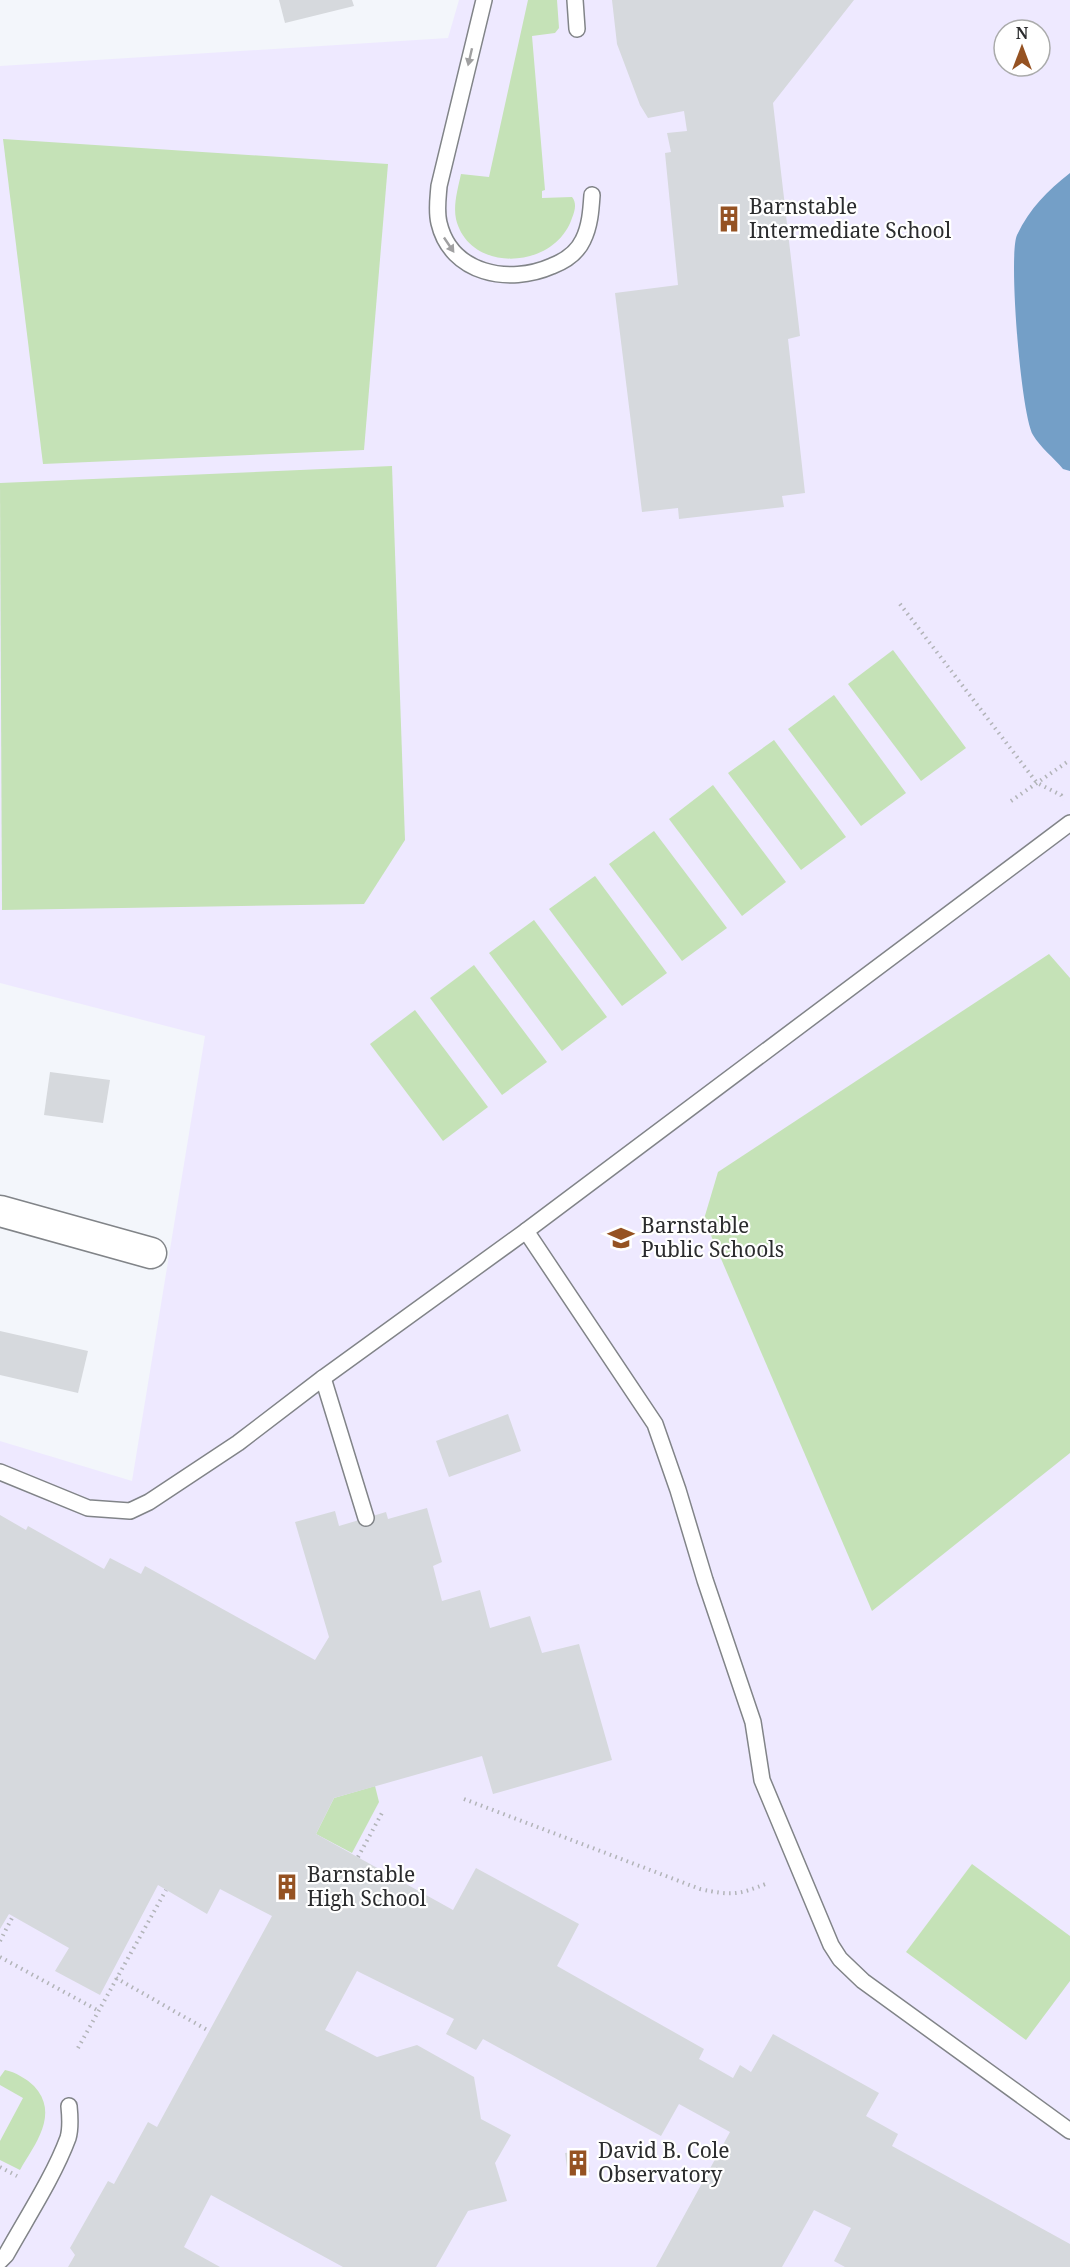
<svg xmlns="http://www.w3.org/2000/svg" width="1070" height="2267" viewBox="0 0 1070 2267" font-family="'Noto Serif',serif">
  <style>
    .education { fill: #eee9ff; fill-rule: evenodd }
    .green { fill: #c5e2b7 }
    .water { fill: #749fc7 }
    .building { fill: #d6d9dd }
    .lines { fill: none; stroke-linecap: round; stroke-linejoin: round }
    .lane-casing { stroke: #818488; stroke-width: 18 }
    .street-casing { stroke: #818488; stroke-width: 33 }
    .path { stroke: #b2b4b8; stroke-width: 4; stroke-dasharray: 1.5 4.5; stroke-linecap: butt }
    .lane { stroke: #fff; stroke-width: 15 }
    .street { stroke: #fff; stroke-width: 30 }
    .oneway { fill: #a0a0a1 }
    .labels { text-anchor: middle; stroke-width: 4.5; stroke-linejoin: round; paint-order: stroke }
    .poi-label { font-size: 21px; fill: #2b2c2e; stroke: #fff; text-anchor: start }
  </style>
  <rect width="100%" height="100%" fill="#f3f6fb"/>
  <path class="education" d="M459,0H1070V2267H0V1441L132,1481L205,1036L0,983V66L448,38ZM1004,30H1040V66H1004Z"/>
  <g class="green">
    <path d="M528,0H557L559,28L555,33L532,36L545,190L542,191V198L572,197C577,203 575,211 572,218C555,270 469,274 456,219C453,205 458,188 461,174L489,177Z"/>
    <polygon points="3,139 388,164 364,450 43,464"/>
    <polygon points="392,466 405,840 364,904 2,910 0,483"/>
    <polygon points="893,650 966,748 921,781 848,684"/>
    <polygon points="834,695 906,793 861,826 788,729"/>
    <polygon points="774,740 846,837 801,870 728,773"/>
    <polygon points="713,785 786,882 742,916 669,819"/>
    <polygon points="654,831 727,928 682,961 609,864"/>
    <polygon points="595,876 667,973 622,1006 549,909"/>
    <polygon points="534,920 607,1017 562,1051 489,953"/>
    <polygon points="1049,954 1070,978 1070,1453 872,1611 704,1219 718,1172"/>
    <polygon points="474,965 547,1062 502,1095 430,998"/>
    <polygon points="415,1010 488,1107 443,1141 370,1044"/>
    <polygon points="375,1786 379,1802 352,1853 316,1834 334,1798"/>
    <polygon points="972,1864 1070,1936 1070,1981 1026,2040 906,1952"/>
    <path d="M5,2070C15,2072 27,2079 34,2086C60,2114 35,2144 20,2170L0,2160V2141L23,2098L0,2085V2077Z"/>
  </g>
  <path class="water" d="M1070,173V471L1063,469C1054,458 1040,447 1033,435C1021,415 1008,255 1017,235C1030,208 1047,191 1070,173Z"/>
  <g class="building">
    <polygon points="279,0 352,0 354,6 285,23"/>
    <polygon points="612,0 854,0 773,103 800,336 788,339 805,493 782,496 784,507 679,519 678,508 642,512 615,293 678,285 665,153 671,152 667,133 687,131 684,111 648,118 640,105 617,44"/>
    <polygon points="50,1072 110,1080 103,1123 44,1115"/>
    <polygon points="0,1331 88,1351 78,1393 0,1375"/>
    <polygon points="508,1414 521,1451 449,1477 436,1441"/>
    <polygon points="427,1508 442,1562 433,1566 442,1601 480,1590 490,1628 530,1616 542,1653 579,1644 612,1760 493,1794 482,1756 334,1798 316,1834 453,1910 476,1868 579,1924 557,1966 704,2049 699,2059 733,2078 740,2065 751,2072 773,2034 879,2093 866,2116 898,2134 892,2146 1070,2244 1070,2267 845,2267 834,2261 851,2228 814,2210 782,2267 656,2267 730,2132 679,2104 661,2136 483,2039 476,2050 446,2034 454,2019 357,1971 325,2030 377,2057 417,2045 474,2077 481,2119 511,2135 495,2163 507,2201 468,2211 436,2267 343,2267 211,2195 184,2247 220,2267 68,2267 75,2255 70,2248 108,2181 114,2184 148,2122 157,2127 272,1916 220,1889 207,1914 158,1885 100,1995 55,1971 69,1948 9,1914 0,1929 0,1515 26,1530 28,1526 104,1569 110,1558 141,1574 145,1566 315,1660 329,1637 295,1522 335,1511 339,1526 386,1512 388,1519"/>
    <polygon points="587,2150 590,2172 568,2175 565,2153"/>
  </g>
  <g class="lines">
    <g class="lane-casing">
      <g id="lane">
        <path d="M484,0L439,186C438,199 436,211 439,223C451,274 509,285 552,266C565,261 577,253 583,240C590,226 591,210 592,195"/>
        <polyline points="575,0 577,29"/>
        <polyline points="1070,823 526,1231 655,1424 678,1490 705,1580 753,1722 762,1780 831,1945 840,1959 863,1981 1070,2131"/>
        <polyline points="323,1378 366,1518"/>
        <polyline points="0,1472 88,1508 130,1511 149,1502 238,1443 323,1378 526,1231"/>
        <path d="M0,2261L6,2255C26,2219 54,2176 68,2138C71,2128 70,2116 69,2106"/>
      </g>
    </g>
    <g class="street-casing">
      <polyline id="street" points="0,1211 151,1253"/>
    </g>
    <g class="path">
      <polyline points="900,604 1037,783 1061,795 1064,800"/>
      <polyline points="1011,801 1070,760"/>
      <path d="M464,1799L700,1889C732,1896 738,1895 768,1883"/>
      <polyline points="358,1857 382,1813"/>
      <polyline points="0,1941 13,1916"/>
      <polyline points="0,1957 99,2011"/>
      <polyline points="116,1978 209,2031"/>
      <polyline points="78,2048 166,1890"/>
      <polyline points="0,2167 17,2176"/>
    </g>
    <use href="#lane" class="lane"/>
    <use href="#street" class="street"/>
  </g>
  <defs><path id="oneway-solid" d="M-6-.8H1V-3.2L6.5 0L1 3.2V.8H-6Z" transform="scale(1.5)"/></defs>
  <g class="oneway">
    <use href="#oneway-solid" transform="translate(470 57) rotate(103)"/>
    <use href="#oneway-solid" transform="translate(449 245) rotate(56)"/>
  </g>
  <defs>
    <g id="building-bare" transform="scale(2.07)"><path d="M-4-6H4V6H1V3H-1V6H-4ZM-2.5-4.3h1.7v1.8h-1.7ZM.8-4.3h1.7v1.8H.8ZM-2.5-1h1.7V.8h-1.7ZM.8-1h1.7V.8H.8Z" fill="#955222" stroke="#fff" stroke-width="2.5" paint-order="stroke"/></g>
    <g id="school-bare" transform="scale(2.07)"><path d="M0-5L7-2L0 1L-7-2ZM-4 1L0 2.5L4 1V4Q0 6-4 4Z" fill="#955222" stroke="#fff" stroke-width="2.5" paint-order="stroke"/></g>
  </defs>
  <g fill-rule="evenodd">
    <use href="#building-bare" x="729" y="219"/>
    <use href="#school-bare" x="621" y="1238"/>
    <use href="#building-bare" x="287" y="1887"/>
    <use href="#building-bare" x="578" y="2163"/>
  </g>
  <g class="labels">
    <g class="poi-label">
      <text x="749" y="214">Barnstable<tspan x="749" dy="24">Intermediate School</tspan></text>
      <text x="641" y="1233">Barnstable<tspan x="641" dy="24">Public Schools</tspan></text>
      <text x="307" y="1882">Barnstable<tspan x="307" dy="24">High School</tspan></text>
      <text x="598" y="2158">David B. Cole<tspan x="598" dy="24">Observatory</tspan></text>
    </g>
  </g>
  <g transform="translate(1022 48)"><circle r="28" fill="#ffffff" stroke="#aaabab" stroke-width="1.5"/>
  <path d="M0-4.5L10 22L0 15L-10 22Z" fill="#955222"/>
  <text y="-9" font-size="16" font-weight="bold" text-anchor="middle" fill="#2b2c2e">N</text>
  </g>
</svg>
